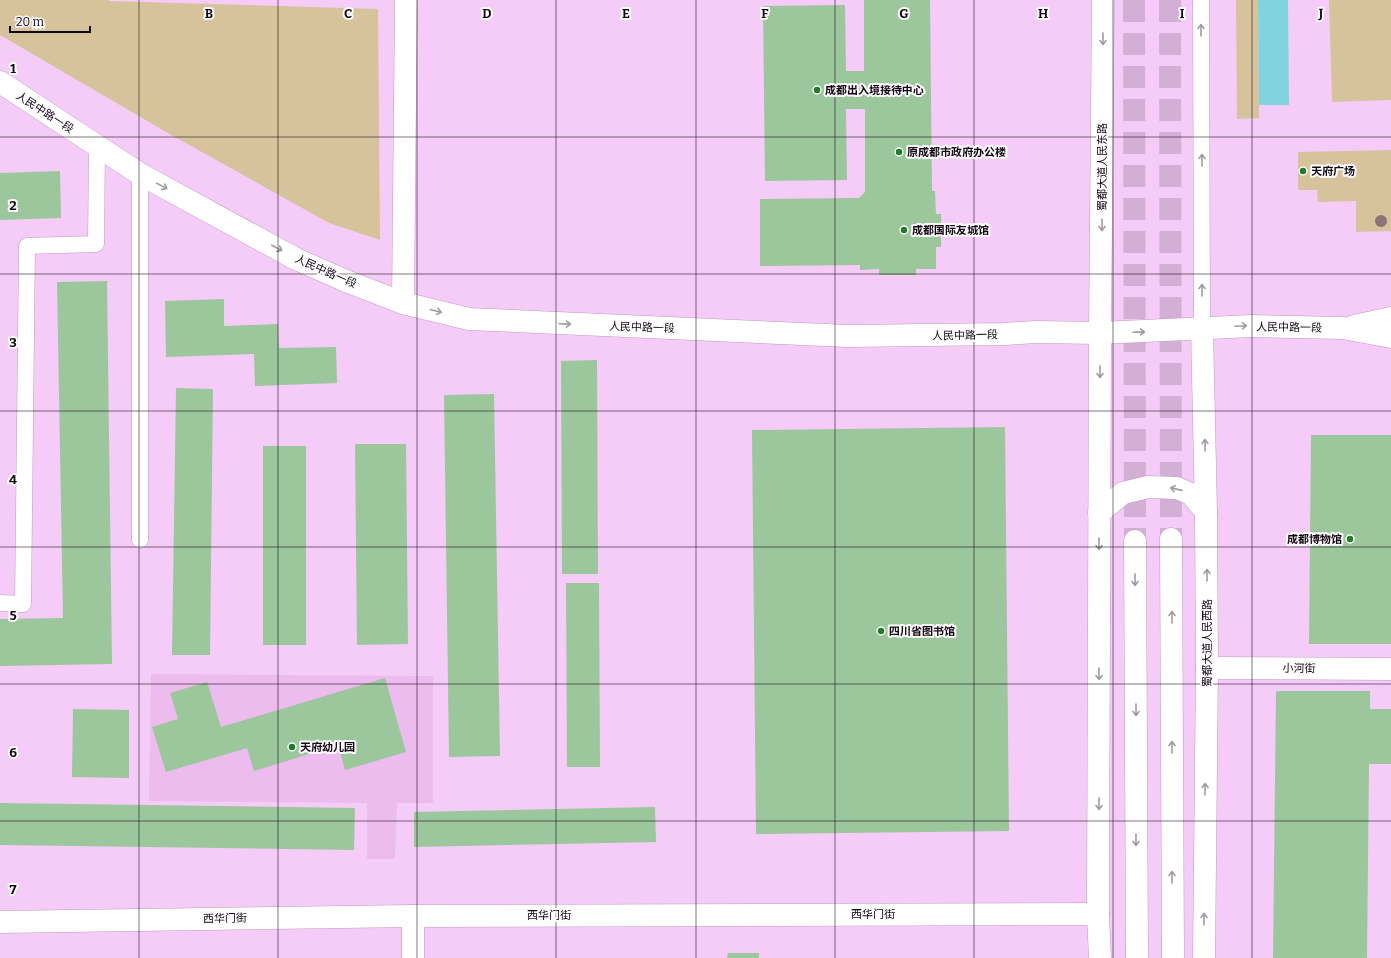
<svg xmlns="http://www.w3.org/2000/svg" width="1391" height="958" viewBox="0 0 1391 958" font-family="Bitter,'Noto Sans SC',serif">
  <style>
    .built { fill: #ebbced }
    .green { fill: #d6c39c }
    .water { fill: #7fd4de }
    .building { fill: #9cc69c }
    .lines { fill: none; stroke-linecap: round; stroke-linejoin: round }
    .primary-tunnel { stroke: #d3aed5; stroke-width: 22; stroke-dasharray: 22 11; stroke-linecap: butt }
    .service-casing { stroke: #c099c2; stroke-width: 17 }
    .minor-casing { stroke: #c099c2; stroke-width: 23 }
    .primary-casing { stroke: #c099c2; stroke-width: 23 }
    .service { stroke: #fff; stroke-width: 16 }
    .minor { stroke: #fff; stroke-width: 22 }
    .primary { stroke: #fff; stroke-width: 22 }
    .tree { fill: #8d7378 }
    .oneway { stroke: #a19ba1 }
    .grid { fill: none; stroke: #130614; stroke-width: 1; stroke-opacity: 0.55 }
    .poi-dot { fill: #217c2b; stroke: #fcfcfc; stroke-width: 1.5 }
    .labels { text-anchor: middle; stroke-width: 4; stroke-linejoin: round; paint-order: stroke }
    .poi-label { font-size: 11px; font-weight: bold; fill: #130614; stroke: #fcfcfc; text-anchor: start }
    .street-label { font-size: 11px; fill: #130614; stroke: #fcfcfc }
    .grid-label { font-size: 13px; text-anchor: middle; font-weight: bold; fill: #130614; stroke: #fcfcfc; stroke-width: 4; stroke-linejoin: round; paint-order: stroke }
  </style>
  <rect width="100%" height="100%" fill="#f5ccf7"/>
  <polygon class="built" points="151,674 433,676 433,803 397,803 395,859 367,859 367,803 149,801"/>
  <g class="green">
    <polygon points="0,0 109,0 109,1 378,9 380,240 329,223 166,132 0,35"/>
    <polygon points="1236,0 1258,0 1259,118 1237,119"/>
    <polygon points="1329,0 1391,0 1391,100 1332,102"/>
    <polygon points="1391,150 1391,231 1356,232 1356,201 1318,202 1317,190 1298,190 1298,152"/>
  </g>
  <polygon class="water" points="1258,0 1288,0 1289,105 1259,105"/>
  <g class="building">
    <polygon points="864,0 930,0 932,191 935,191 936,214 941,214 941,247 936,247 936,269 916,269 916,275 879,275 879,269 860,270 860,265 760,266 760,199 859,198 865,192 865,109 846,109 847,180 765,181 763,6 845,5 846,71 864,71"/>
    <polygon points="60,171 61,218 0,220 0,173"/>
    <polygon points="107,281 112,664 0,666 0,619 63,618 57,282"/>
    <polygon points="224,299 224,326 278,324 279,348 336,347 337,383 255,386 254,354 166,357 165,301"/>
    <polygon points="597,360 598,574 562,574 561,361"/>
    <polygon points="176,388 213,389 210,655 172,655"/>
    <polygon points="494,394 500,756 449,757 444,395"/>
    <polygon points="1005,427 1009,831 756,834 752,430"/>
    <polygon points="1311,435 1391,435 1391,644 1309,644"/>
    <polygon points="355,444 406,444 408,644 357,645"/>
    <rect x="263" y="446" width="43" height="199"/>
    <polygon points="566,583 599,583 600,767 567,767"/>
    <polygon points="385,678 406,752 345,770 338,745 254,771 247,748 166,772 152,727 178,719 170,693 207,682 221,727"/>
    <polygon points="1276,691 1370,691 1370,709 1391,709 1391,764 1369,764 1367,958 1273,958"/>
    <polygon points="73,709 129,710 129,778 72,777"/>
    <polygon points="0,803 355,808 354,850 0,845"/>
    <polygon points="655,807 656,842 414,847 414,812"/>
    <polygon points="728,953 759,953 759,958 727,958"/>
  </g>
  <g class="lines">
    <g class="primary-tunnel">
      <polyline points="1134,0 1135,541"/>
      <polyline points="1170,0 1171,539"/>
    </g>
    <g class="service-casing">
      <g id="service">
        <polyline points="1201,0 1202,329"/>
        <polyline points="140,174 140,540"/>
        <polyline points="0,603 23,604 27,246 96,244 97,146"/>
      </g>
    </g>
    <g class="minor-casing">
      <g id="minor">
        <polyline points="403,303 406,0"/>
        <polyline points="1207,668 1391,669"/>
        <polyline points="413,916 413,958"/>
        <polyline points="0,922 413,916 1098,914"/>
      </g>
    </g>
    <g class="primary-casing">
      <g id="primary">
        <polyline points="0,82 140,174 296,259 346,281 403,303 469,319 848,336 1004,334 1036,332 1100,333 1252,326 1343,328 1391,337"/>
        <polyline points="1354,326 1391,318"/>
        <polyline points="1202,329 1206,512 1207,668 1204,958"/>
        <polyline points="1099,513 1123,493 1148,487 1177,488 1191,494 1206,512"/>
        <polyline points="1171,539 1173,958"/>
        <polyline points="1135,541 1137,958"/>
        <polyline points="1100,958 1098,914 1100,333 1103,0"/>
      </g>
    </g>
    <use href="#service" class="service"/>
    <use href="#minor" class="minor"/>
    <use href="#primary" class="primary"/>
  </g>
  <circle class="tree" cx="1381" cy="221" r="6"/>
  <defs><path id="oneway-shaft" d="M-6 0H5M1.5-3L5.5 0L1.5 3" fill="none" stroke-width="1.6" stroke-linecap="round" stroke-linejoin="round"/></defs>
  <g class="oneway">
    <use href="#oneway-shaft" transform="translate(1201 30) rotate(-90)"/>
    <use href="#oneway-shaft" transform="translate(1103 39) rotate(90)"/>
    <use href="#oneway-shaft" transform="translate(1202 160) rotate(-90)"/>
    <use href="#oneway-shaft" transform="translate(162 186) rotate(28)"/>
    <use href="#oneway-shaft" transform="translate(1102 225) rotate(90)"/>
    <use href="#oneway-shaft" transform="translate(277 248) rotate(28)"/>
    <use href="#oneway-shaft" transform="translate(1202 290) rotate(-90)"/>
    <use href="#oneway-shaft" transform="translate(436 311) rotate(14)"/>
    <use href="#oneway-shaft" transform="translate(565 324) rotate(2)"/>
    <use href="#oneway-shaft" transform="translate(1241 326) rotate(-3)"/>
    <use href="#oneway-shaft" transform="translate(1139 332) rotate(-2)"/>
    <use href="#oneway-shaft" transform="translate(1100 372) rotate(90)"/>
    <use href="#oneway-shaft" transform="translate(1205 445) rotate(-91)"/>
    <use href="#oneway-shaft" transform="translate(1176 489) rotate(-167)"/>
    <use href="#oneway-shaft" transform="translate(1099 544) rotate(90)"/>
    <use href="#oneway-shaft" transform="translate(1207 575) rotate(-90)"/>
    <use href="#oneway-shaft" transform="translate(1135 580) rotate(90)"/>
    <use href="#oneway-shaft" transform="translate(1172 617) rotate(-90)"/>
    <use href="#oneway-shaft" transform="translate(1099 674) rotate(90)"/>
    <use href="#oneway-shaft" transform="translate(1136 710) rotate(90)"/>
    <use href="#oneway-shaft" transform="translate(1172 747) rotate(-90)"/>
    <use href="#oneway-shaft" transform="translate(1205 789) rotate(-89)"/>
    <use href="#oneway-shaft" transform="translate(1099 804) rotate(90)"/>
    <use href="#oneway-shaft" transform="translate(1136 840) rotate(90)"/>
    <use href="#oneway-shaft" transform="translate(1172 877) rotate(-90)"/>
    <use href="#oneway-shaft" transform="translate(1204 919) rotate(-89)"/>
  </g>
  <path class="grid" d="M139,0V958M278,0V958M417,0V958M556,0V958M696,0V958M835,0V958M974,0V958M1113,0V958M1252,0V958M0,137H1391M0,274H1391M0,411H1391M0,547H1391M0,684H1391M0,821H1391"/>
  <g class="poi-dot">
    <circle cx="817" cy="90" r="4"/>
    <circle cx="899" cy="152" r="4"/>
    <circle cx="1303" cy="171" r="4"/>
    <circle cx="904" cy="230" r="4"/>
    <circle cx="1350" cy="539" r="4"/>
    <circle cx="881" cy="631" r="4"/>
    <circle cx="292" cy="747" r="4"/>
  </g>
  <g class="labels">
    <g class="poi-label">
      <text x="825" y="94">成都出入境接待中心</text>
      <text x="907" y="156">原成都市政府办公楼</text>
      <text x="1311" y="175">天府广场</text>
      <text x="912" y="234">成都国际友城馆</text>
      <text x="1342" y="543" text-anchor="end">成都博物馆</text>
      <text x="889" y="635">四川省图书馆</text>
      <text x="300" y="751">天府幼儿园</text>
    </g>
    <g class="street-label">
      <text transform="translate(45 112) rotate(33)" y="4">人民中路一段</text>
      <text transform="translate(1102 167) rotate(-90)" y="4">蜀都大道人民东路</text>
      <text transform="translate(326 271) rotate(24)" y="4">人民中路一段</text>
      <text transform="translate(642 327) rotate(2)" y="4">人民中路一段</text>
      <text transform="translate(1289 327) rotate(1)" y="4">人民中路一段</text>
      <text transform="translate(965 335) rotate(-1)" y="4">人民中路一段</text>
      <text transform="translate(1207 643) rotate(-90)" y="4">蜀都大道人民西路</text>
      <text transform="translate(1299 668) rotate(1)" y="4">小河街</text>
      <text x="873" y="918">西华门街</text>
      <text x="549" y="919">西华门街</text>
      <text transform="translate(225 918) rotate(-1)" y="4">西华门街</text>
    </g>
  </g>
  <g class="grid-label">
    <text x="209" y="18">B</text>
    <text x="348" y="18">C</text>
    <text x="487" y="18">D</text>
    <text x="626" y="18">E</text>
    <text x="765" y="18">F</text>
    <text x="904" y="18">G</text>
    <text x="1043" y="18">H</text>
    <text x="1182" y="18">I</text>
    <text x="1321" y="18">J</text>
    <text x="13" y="73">1</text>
    <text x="13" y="210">2</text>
    <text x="13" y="347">3</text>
    <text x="13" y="484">4</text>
    <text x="13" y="620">5</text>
    <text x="13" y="757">6</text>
    <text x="13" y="894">7</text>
  </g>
  <path d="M10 26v6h80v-6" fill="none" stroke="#130614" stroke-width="2"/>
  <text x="16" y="26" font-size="12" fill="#130614" stroke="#fcfcfc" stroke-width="3" paint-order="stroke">20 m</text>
</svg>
